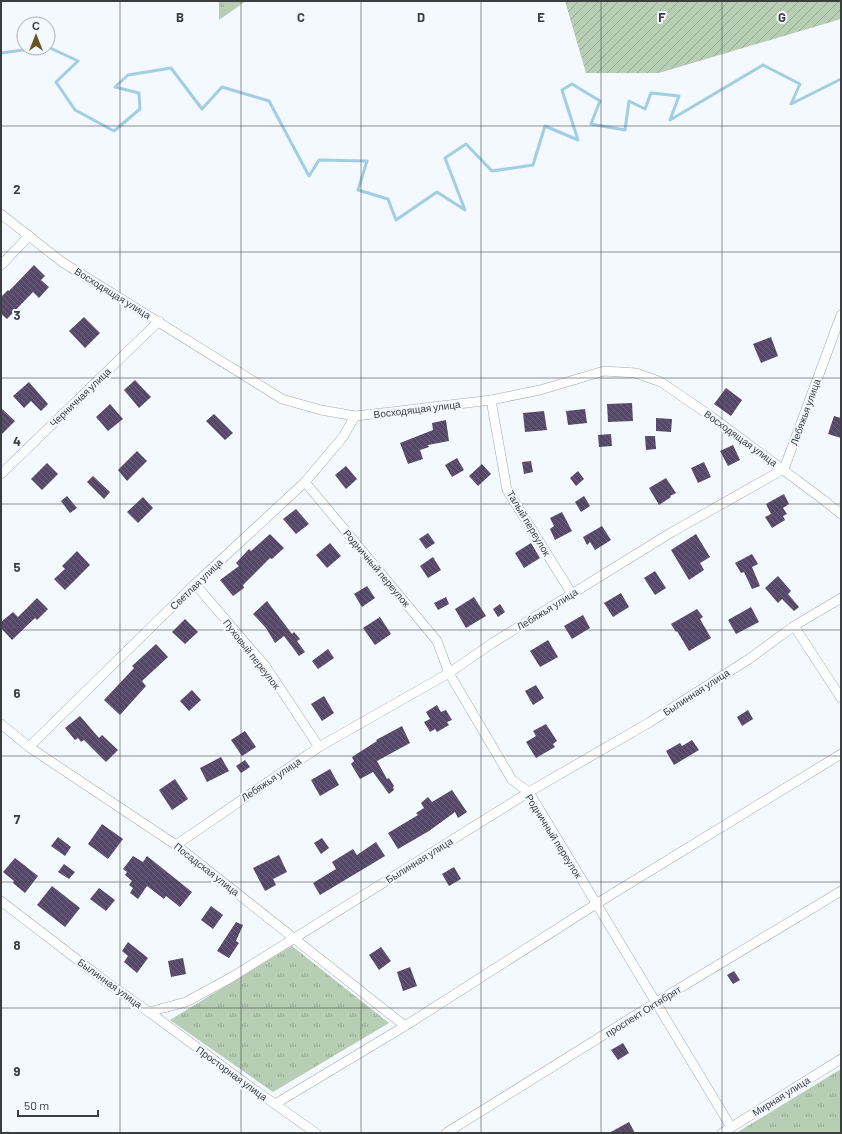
<svg xmlns="http://www.w3.org/2000/svg" width="842" height="1134" viewBox="0 0 842 1134" font-family="Barlow,sans-serif">
  <style>
    .grass { fill: url(#grass-tufts) }
    .garden { fill: url(#garden-furrows) }
    .lines { fill: none; stroke-linecap: round; stroke-linejoin: round }
    .stream { stroke: #a1cee3; stroke-width: 3 }
    .building { fill: url(#building-back-hatch) }
    .minor-casing { stroke: #a4a9ae; stroke-width: 10 }
    .minor { stroke: #fff; stroke-width: 9 }
    .grid { fill: none; stroke: #3b3d3f; stroke-width: 1; stroke-opacity: 0.55 }
    .labels { text-anchor: middle; stroke-width: 4; stroke-linejoin: round; paint-order: stroke }
    .street-label { font-size: 10px; fill: #3b3d3f; stroke: #f3f9fe }
    .grid-label { font-size: 13px; text-anchor: middle; font-weight: bold; fill: #3b3d3f; stroke: #f3f9fe; stroke-width: 4; stroke-linejoin: round; paint-order: stroke }
  </style>
  <defs>
    <pattern id="grass-tufts" width="24" height="20" patternUnits="userSpaceOnUse"><rect width="24" height="20" fill="#b8ceb4"/><path d="M3 7l-1-3M5 7V3M7 7l1-3M15 17l-1-3M17 17v-4M19 17l1-3" fill="none" stroke="#97a894"/></pattern>
    <pattern id="garden-furrows" width="10" height="10" patternUnits="userSpaceOnUse"><rect width="10" height="10" fill="#b8ceb4"/><path d="M-1 1l2-2M0 10L10 0M9 11l2-2" fill="none" stroke="#97a894"/></pattern>
    <pattern id="building-back-hatch" width="6" height="6" patternUnits="userSpaceOnUse"><rect width="6" height="6" fill="#554869"/><path d="M-1 5l2 2M0 0l6 6M5-1l2 2" fill="none" stroke="#6b617b"/></pattern>
  </defs>
  <rect width="100%" height="100%" fill="#f3f9fe"/>
  <g class="grass">
    <polygon points="219,1 246,1 219,20"/>
    <polygon points="292,946 389,1023 273,1092 170,1020"/>
    <polygon points="841,1069 841,1133 736,1133"/>
  </g>
  <polygon class="garden" points="565,1 841,1 841,19 659,73 586,73"/>
  <g class="lines">
    <g class="stream">
      <polyline points="48,47 78,61 56,82 75,110 114,131 140,109 139,93 115,87 128,75 171,68 202,109 222,87 269,101 309,176 319,160 367,161 358,190 388,199 396,220 437,192 465,210 445,158 466,144 492,171 533,165 545,126 578,140 562,90 572,84 600,101 591,124 625,130 629,101 645,109 651,93 679,96 670,120 763,65 800,84 791,104 841,79"/>
      <polyline points="1,53 38,48"/>
      <polyline points="6,1133 8,1133"/>
    </g>
  </g>
  <g class="building">
    <polygon points="34,265 45,276 41,280 49,287 39,298 33,292 7,319 1,314 1,297 8,290 9,291"/>
    <polygon points="84,317 100,333 85,348 69,331"/>
    <polygon points="771,337 778,356 761,363 753,344"/>
    <polygon points="135,380 151,397 139,408 124,390"/>
    <polygon points="29,382 48,404 41,411 31,401 24,408 13,396"/>
    <polygon points="726,388 742,400 731,416 714,404"/>
    <polygon points="632,403 633,421 608,422 607,404"/>
    <polygon points="110,404 123,419 108,431 96,417"/>
    <polygon points="1,408 15,421 1,435"/>
    <polygon points="585,409 587,423 568,425 566,411"/>
    <polygon points="544,411 547,430 525,432 523,413"/>
    <polygon points="214,414 233,433 225,440 206,421"/>
    <polygon points="834,416 841,418 841,438 828,434"/>
    <polygon points="656,418 672,419 671,432 656,431"/>
    <polygon points="446,420 449,441 428,445 429,447 420,450 423,459 408,464 400,443 433,430 432,423"/>
    <polygon points="611,434 612,446 599,447 598,435"/>
    <polygon points="645,436 655,436 656,449 646,450"/>
    <polygon points="733,445 740,460 728,466 720,451"/>
    <polygon points="137,451 147,461 127,481 118,470"/>
    <polygon points="457,458 464,470 452,477 445,465"/>
    <polygon points="531,461 533,472 524,474 522,462"/>
    <polygon points="704,462 711,477 698,483 691,468"/>
    <polygon points="47,463 58,474 42,490 31,479"/>
    <polygon points="482,464 491,474 478,486 469,476"/>
    <polygon points="346,466 357,479 346,489 335,475"/>
    <polygon points="578,471 584,479 576,486 570,478"/>
    <polygon points="93,476 110,492 104,499 87,482"/>
    <polygon points="666,478 676,493 670,496 671,497 659,505 649,488"/>
    <polygon points="784,494 789,504 783,508 787,514 783,516 785,520 772,528 765,517 771,514 766,504"/>
    <polygon points="67,496 77,508 70,513 61,501"/>
    <polygon points="584,496 590,506 581,512 575,502"/>
    <polygon points="143,497 153,508 138,523 127,512"/>
    <polygon points="296,509 309,524 296,534 283,519"/>
    <polygon points="562,512 572,531 555,540 550,529 554,526 550,518"/>
    <polygon points="602,526 611,540 595,550 590,542 587,545 583,537"/>
    <polygon points="428,533 435,543 426,549 419,539"/>
    <polygon points="270,534 284,548 272,559 270,558 243,585 244,588 233,596 220,580 239,566 236,563 249,549 251,551"/>
    <polygon points="696,534 710,557 700,563 704,570 689,580 671,550"/>
    <polygon points="330,543 341,556 327,568 316,555"/>
    <polygon points="531,543 540,558 524,568 515,553"/>
    <polygon points="77,551 90,565 65,590 54,579 65,569 62,566"/>
    <polygon points="752,554 758,564 752,567 760,586 752,589 744,572 741,573 735,563"/>
    <polygon points="433,557 441,570 428,578 420,566"/>
    <polygon points="655,571 666,588 655,595 644,578"/>
    <polygon points="778,576 791,591 788,594 799,607 794,611 782,599 778,603 765,588"/>
    <polygon points="367,586 375,598 362,607 354,594"/>
    <polygon points="621,593 629,607 613,617 604,603"/>
    <polygon points="446,597 449,604 438,610 434,603"/>
    <polygon points="474,597 486,616 466,628 455,609"/>
    <polygon points="37,598 48,609 37,620 35,618 12,640 1,628 1,622 13,612 18,617"/>
    <polygon points="267,601 292,634 294,632 300,639 297,641 305,652 299,656 284,636 275,643 266,628 253,614"/>
    <polygon points="500,604 505,612 498,617 493,609"/>
    <polygon points="751,607 759,622 736,634 728,620"/>
    <polygon points="697,609 703,617 700,619 711,638 689,651 677,631 676,632 671,624"/>
    <polygon points="583,615 590,628 572,639 564,626"/>
    <polygon points="380,617 391,634 375,645 363,628"/>
    <polygon points="185,619 198,632 185,644 172,632"/>
    <polygon points="548,640 558,657 540,667 530,651"/>
    <polygon points="156,644 168,657 142,681 146,686 120,715 104,700 134,668 132,666"/>
    <polygon points="328,649 334,658 318,669 312,661"/>
    <polygon points="536,685 544,698 533,705 525,691"/>
    <polygon points="192,690 201,700 189,711 180,701"/>
    <polygon points="324,696 334,713 322,721 311,704"/>
    <polygon points="437,705 441,712 446,710 452,720 447,722 449,725 437,732 435,729 430,732 424,722 430,719 426,712"/>
    <polygon points="748,710 753,719 742,726 737,717"/>
    <polygon points="80,716 99,738 102,735 118,750 106,762 84,740 81,742 78,738 75,740 65,728"/>
    <polygon points="546,724 557,741 553,744 555,747 536,758 526,742 536,736 533,731"/>
    <polygon points="402,726 410,743 377,761 387,779 389,778 394,786 393,787 394,790 389,794 373,772 360,779 351,764 354,761 352,757 377,741 376,740"/>
    <polygon points="245,731 256,747 242,756 231,740"/>
    <polygon points="692,740 699,750 674,765 666,751 680,743 682,746"/>
    <polygon points="221,757 229,771 207,782 200,768"/>
    <polygon points="245,760 250,767 241,773 236,766"/>
    <polygon points="330,769 339,785 320,796 311,780"/>
    <polygon points="175,779 188,799 172,810 159,790"/>
    <polygon points="452,790 467,812 458,818 455,812 429,831 398,849 388,833 418,815 416,813 424,808 421,803 428,797 432,802"/>
    <polygon points="102,824 123,839 108,859 88,844"/>
    <polygon points="58,837 71,847 65,856 51,846"/>
    <polygon points="322,838 329,848 321,854 314,843"/>
    <polygon points="376,842 385,856 320,895 313,883 336,869 332,862 353,849 357,855"/>
    <polygon points="279,855 287,872 273,879 276,885 265,891 253,868"/>
    <polygon points="133,856 143,862 147,856 192,892 180,907 166,896 164,899 147,886 138,899 130,893 133,888 129,885 132,881 125,875 127,872 123,869"/>
    <polygon points="15,858 38,876 25,893 13,883 14,881 3,872"/>
    <polygon points="64,864 75,872 69,879 58,872"/>
    <polygon points="454,867 461,879 449,886 442,874"/>
    <polygon points="52,886 80,908 65,927 37,905"/>
    <polygon points="99,888 115,900 106,911 90,899"/>
    <polygon points="211,906 223,915 213,929 201,920"/>
    <polygon points="236,922 243,925 236,941 239,943 229,958 217,951"/>
    <polygon points="128,942 148,958 137,973 124,962 128,956 122,951"/>
    <polygon points="381,947 391,961 379,970 369,955"/>
    <polygon points="183,958 186,974 171,977 168,961"/>
    <polygon points="410,967 417,986 403,991 397,972"/>
    <polygon points="734,971 740,980 733,984 727,975"/>
    <polygon points="623,1043 629,1053 618,1060 611,1050"/>
    <polygon points="629,1122 635,1133 609,1133"/>
  </g>
  <g class="lines">
    <g class="minor-casing">
      <g id="minor">
        <polyline points="1,214 62,262 282,399 321,410 355,416 391,412 491,400 540,390 604,371 636,373 661,382 712,417 821,498 841,514"/>
        <polyline points="1,265 29,236"/>
        <polyline points="491,400 507,490 572,594"/>
        <polyline points="1,474 159,321"/>
        <polyline points="305,482 437,641 449,673 512,780 529,792 731,1127"/>
        <polyline points="195,584 266,667 319,747"/>
        <polyline points="794,626 841,698"/>
        <polyline points="1,724 29,747 176,845 405,1026"/>
        <polyline points="29,747 195,584 305,482 343,437 355,416"/>
        <polyline points="176,845 319,747 449,673 494,642 672,532 784,469 841,315"/>
        <polyline points="1,901 105,981 149,1012 186,1002 232,977 529,792 650,722 749,659 794,626 841,598"/>
        <polyline points="149,1012 252,1088 316,1133"/>
        <polyline points="275,1104 405,1026 596,904 841,754"/>
        <polyline points="446,1133 655,1003 841,891"/>
        <polyline points="722,1133 841,1059"/>
      </g>
    </g>
    <use href="#minor" class="minor"/>
  </g>
  <path class="grid" d="M120,1V1133M241,1V1133M361,1V1133M481,1V1133M601,1V1133M722,1V1133M1,126H841M1,252H841M1,378H841M1,504H841M1,630H841M1,756H841M1,882H841M1,1008H841"/>
  <g class="labels">
    <g class="street-label">
      <text transform="translate(113 293) rotate(32)" y="4">Восходящая улица</text>
      <text transform="translate(80 397) rotate(-44)" y="4">Черничная улица</text>
      <text transform="translate(417 409) rotate(-7)" y="4">Восходящая улица</text>
      <text transform="translate(805 412) rotate(-70)" y="4">Лебяжья улица</text>
      <text transform="translate(741 438) rotate(36)" y="4">Восходящая улица</text>
      <text transform="translate(529 523) rotate(59)" y="4">Талый переулок</text>
      <text transform="translate(377 568) rotate(50)" y="4">Родничный переулок</text>
      <text transform="translate(196 584) rotate(-44)" y="4">Светлая улица</text>
      <text transform="translate(547 609) rotate(-32)" y="4">Лебяжья улица</text>
      <text transform="translate(252 654) rotate(52)" y="4">Пуховый переулок</text>
      <text transform="translate(696 692) rotate(-33)" y="4">Былинная улица</text>
      <text transform="translate(271 779) rotate(-34)" y="4">Лебяжья улица</text>
      <text transform="translate(554 836) rotate(58)" y="4">Родничный переулок</text>
      <text transform="translate(419 860) rotate(-32)" y="4">Былинная улица</text>
      <text transform="translate(207 869) rotate(38)" y="4">Посадская улица</text>
      <text transform="translate(110 983) rotate(36)" y="4">Былинная улица</text>
      <text transform="translate(643 1011) rotate(-32)" y="4">проспект Октябрят</text>
      <text transform="translate(232 1073) rotate(36)" y="4">Просторная улица</text>
      <text transform="translate(781 1096) rotate(-32)" y="4">Мирная улица</text>
    </g>
  </g>
  <g class="grid-label">
    <text x="180" y="22">B</text>
    <text x="301" y="22">C</text>
    <text x="421" y="22">D</text>
    <text x="541" y="22">E</text>
    <text x="662" y="22">F</text>
    <text x="782" y="22">G</text>
    <text x="17" y="194">2</text>
    <text x="17" y="320">3</text>
    <text x="17" y="446">4</text>
    <text x="17" y="572">5</text>
    <text x="17" y="698">6</text>
    <text x="17" y="824">7</text>
    <text x="17" y="950">8</text>
    <text x="17" y="1076">9</text>
  </g>
  <rect width="842" height="1134" fill="none" stroke="#3b3d3f" stroke-width="4"/>
  <g transform="translate(36 36)"><circle r="19" fill="#f3f9fe" stroke="#a9aeb2"/>
  <path d="M0-3L7 15L0 10L-7 15Z" fill="#645522"/>
  <text y="-6" font-size="11" font-weight="bold" text-anchor="middle" fill="#3b3d3f">С</text>
  </g>
  <path d="M18 1110v6h80v-6" fill="none" stroke="#3b3d3f" stroke-width="2"/>
  <text x="24" y="1110" font-size="12" fill="#3b3d3f" stroke="#f3f9fe" stroke-width="3" paint-order="stroke">50 m</text>
</svg>
